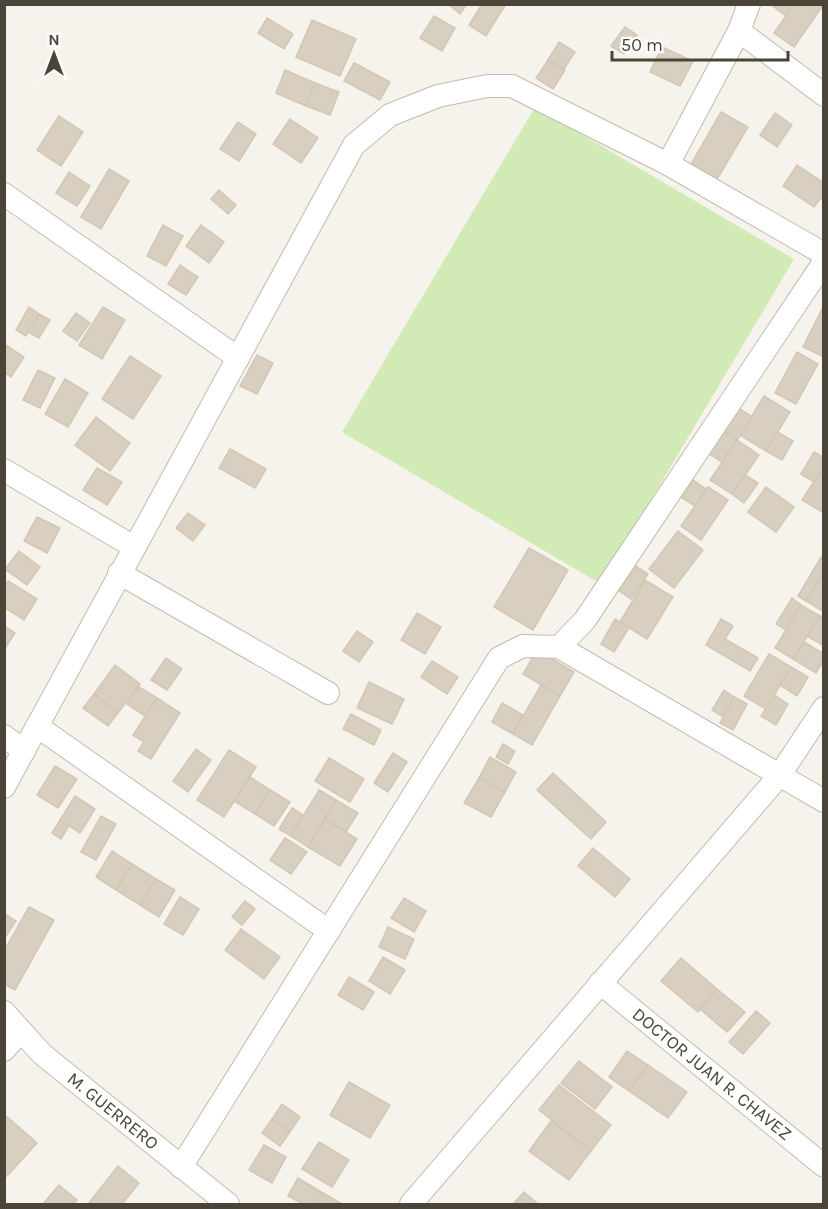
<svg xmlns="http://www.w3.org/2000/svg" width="828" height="1209" viewBox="0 0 828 1209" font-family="Karla,sans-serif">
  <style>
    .green { fill: #d2eab5 }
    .building { fill: #d8cfc1; stroke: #d3c7b4; stroke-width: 1.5 }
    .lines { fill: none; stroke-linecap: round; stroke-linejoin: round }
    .minor-casing { stroke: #c2bbae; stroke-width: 24 }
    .minor { stroke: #fff; stroke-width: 22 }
    .labels { text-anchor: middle; stroke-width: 6; stroke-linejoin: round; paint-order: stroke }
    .street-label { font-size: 18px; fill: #4b4439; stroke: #fff }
  </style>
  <rect width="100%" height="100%" fill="#f6f3ec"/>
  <polygon class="green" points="535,107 794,259 601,584 342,432"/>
  <g class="building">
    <polygon points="448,4 467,4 460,14"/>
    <polygon points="482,4 506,4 486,36 469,25"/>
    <polygon points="770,4 794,4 786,16"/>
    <polygon points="794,4 824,4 794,47 774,33"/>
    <polygon points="434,16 455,28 442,51 420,38"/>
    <polygon points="267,18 293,34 284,49 258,33"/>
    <polygon points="312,20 356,39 340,76 296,57"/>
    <polygon points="625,27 637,35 624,54 611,46"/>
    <polygon points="559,42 575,52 564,69 548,60"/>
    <polygon points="662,47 693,61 680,86 650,72"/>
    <polygon points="548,60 565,70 553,89 536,78"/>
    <polygon points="354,63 390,82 380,100 344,81"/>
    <polygon points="285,70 315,83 306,106 276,93"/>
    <polygon points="315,83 339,92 330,115 306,106"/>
    <polygon points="721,112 748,127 716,181 690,166"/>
    <polygon points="775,113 792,125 777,147 760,135"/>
    <polygon points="59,116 83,132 61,166 37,150"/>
    <polygon points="290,119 318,138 301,163 273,144"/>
    <polygon points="238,122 256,134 239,161 220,149"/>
    <polygon points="797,165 824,183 824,194 814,207 783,186"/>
    <polygon points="109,169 129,181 101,229 81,217"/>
    <polygon points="69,172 90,186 77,206 56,193"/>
    <polygon points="219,190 236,205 228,214 211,199"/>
    <polygon points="163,225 183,236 166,266 147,256"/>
    <polygon points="201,225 224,242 209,263 186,246"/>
    <polygon points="180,265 198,277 186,295 168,284"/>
    <polygon points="29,307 39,314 26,336 16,330"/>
    <polygon points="103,307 125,320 102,359 79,345"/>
    <polygon points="823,307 824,307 824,357 803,347"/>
    <polygon points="76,313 90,323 77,341 63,331"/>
    <polygon points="39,314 50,320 39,338 28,332"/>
    <polygon points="4,344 24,357 11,377 4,372"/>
    <polygon points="797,352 818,364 796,404 775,393"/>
    <polygon points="257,355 273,363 257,394 240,386"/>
    <polygon points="130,356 161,376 133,419 102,399"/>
    <polygon points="38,370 55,378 40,408 23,400"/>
    <polygon points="65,379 88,393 68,427 45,414"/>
    <polygon points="764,396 790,412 766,451 740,435"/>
    <polygon points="739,408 752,417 737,440 723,431"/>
    <polygon points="96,417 130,443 110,471 75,445"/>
    <polygon points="723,431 737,440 722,462 708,453"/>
    <polygon points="777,432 793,441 782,460 766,451"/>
    <polygon points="737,440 759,455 732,494 710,480"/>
    <polygon points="230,449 266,469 255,488 219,468"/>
    <polygon points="814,452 824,458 824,466 814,482 801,474"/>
    <polygon points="824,466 824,513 802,500"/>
    <polygon points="97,468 122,482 107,505 83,490"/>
    <polygon points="745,475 758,483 744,503 732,494"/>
    <polygon points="693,480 706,489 695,506 681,497"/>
    <polygon points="708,487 728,500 701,540 681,526"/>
    <polygon points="766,487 794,507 776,532 748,512"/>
    <polygon points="188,513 205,525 193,541 176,528"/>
    <polygon points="37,517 60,528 47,553 24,541"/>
    <polygon points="678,531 703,550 674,588 649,569"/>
    <polygon points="529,548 568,570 533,630 494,607"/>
    <polygon points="19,551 40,567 27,585 5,569"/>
    <polygon points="821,557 824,559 824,573 806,601 798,596"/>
    <polygon points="634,565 648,574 631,599 618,590"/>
    <polygon points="824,573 824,612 806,601"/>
    <polygon points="645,580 673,597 647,639 620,622"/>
    <polygon points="8,581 37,599 24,620 4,607 4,586"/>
    <polygon points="792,598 801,605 786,630 776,624"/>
    <polygon points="801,605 820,616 793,659 775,648"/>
    <polygon points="417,613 441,627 425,654 401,640"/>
    <polygon points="820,616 824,618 824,646 807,636"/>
    <polygon points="615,619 629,628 614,652 601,644"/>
    <polygon points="721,619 733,626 725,639 758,658 750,671 706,645"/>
    <polygon points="4,626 15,633 4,650"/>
    <polygon points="357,631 373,642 359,662 343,651"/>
    <polygon points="804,642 824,654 824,660 816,673 793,659"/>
    <polygon points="537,650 574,672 560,696 523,674"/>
    <polygon points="769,654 791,667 766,709 744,696"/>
    <polygon points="166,658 182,669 167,690 151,680"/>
    <polygon points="432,661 458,677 447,694 421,677"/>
    <polygon points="115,665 140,684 118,713 94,694"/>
    <polygon points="791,667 808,677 797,696 780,685"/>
    <polygon points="369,682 404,699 392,724 357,708"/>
    <polygon points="541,685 560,696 532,745 513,734"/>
    <polygon points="139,687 157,698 145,716 127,704"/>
    <polygon points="724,690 734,697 723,717 712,710"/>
    <polygon points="94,694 118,713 108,726 83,708"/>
    <polygon points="774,695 788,704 776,725 761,716"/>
    <polygon points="734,697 747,704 733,730 720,723"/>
    <polygon points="157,698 180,713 151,759 138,751 144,742 133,735"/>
    <polygon points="502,703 523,715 513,734 492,722"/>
    <polygon points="351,714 381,730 374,745 343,729"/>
    <polygon points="503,744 515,751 508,764 496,757"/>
    <polygon points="196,749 211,760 188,792 173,781"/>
    <polygon points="229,750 256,767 224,817 197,800"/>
    <polygon points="393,753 407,762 388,792 374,783"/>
    <polygon points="490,757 516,772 505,792 479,778"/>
    <polygon points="329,758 364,779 350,802 315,781"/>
    <polygon points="55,766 77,779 58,808 37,795"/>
    <polygon points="553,773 606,822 591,839 537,790"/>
    <polygon points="250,777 270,790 255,814 234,801"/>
    <polygon points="479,778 505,792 491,817 464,803"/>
    <polygon points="270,790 290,802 274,826 255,814"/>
    <polygon points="319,790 336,800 308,847 291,836"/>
    <polygon points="75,796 95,809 80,833 60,820"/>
    <polygon points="336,800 358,813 346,832 325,819"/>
    <polygon points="292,808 303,815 291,836 279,829"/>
    <polygon points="101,816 116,824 96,860 81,852"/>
    <polygon points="325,819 357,839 340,866 308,847"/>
    <polygon points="60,820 69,826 61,839 52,833"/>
    <polygon points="285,838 307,852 291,874 270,860"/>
    <polygon points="593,848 630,879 615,897 578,866"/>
    <polygon points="112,851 132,864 116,890 96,877"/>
    <polygon points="132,864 156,879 140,905 116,890"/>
    <polygon points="156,879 175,890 159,917 140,905"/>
    <polygon points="180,897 199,909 183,935 164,924"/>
    <polygon points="404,898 426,911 414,932 391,918"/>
    <polygon points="245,901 255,909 242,925 232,917"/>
    <polygon points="29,907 54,920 15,990 4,984 4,951"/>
    <polygon points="4,913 16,921 4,939"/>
    <polygon points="388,927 414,939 405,959 379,947"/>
    <polygon points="241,929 280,957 264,979 225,950"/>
    <polygon points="383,957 405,970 390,994 369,981"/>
    <polygon points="681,958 717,989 698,1012 661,981"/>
    <polygon points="349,977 374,992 363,1010 338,995"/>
    <polygon points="717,989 745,1012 727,1032 700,1009"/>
    <polygon points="756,1011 770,1023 743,1054 729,1042"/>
    <polygon points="627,1051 648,1065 629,1091 609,1077"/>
    <polygon points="579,1061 612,1087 595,1109 561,1083"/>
    <polygon points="648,1065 687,1092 668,1118 629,1091"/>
    <polygon points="349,1082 390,1105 370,1138 330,1115"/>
    <polygon points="559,1085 611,1125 591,1151 539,1110"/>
    <polygon points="282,1104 300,1117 290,1132 272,1119"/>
    <polygon points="4,1114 37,1143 7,1176 4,1174"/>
    <polygon points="272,1119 290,1132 280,1146 262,1133"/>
    <polygon points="551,1121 591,1151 569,1180 529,1151"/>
    <polygon points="319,1142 349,1160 332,1187 302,1169"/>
    <polygon points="264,1145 286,1157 272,1183 249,1170"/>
    <polygon points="118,1166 139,1183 122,1204 88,1204"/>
    <polygon points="298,1178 323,1193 316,1204 303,1204 288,1196"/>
    <polygon points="59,1185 77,1200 73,1204 43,1204"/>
    <polygon points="524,1192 538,1204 513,1204"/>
    <polygon points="323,1193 342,1204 316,1204"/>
  </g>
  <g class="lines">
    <g class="minor-casing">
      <g id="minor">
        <polyline points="739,31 824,95"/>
        <polyline points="668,164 739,31 749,4"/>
        <polyline points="4,194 238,358"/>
        <polyline points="4,470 134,547"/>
        <polyline points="119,573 328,693"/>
        <polyline points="559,647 824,801"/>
        <polyline points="37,726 329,931"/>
        <polyline points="4,736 24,751"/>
        <polyline points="4,787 354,145 390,115 438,96 487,86 512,86 668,164 824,254"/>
        <polyline points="600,983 824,1166"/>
        <polyline points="4,1012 42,1054 228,1204"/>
        <polyline points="4,1050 21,1031"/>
        <polyline points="181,1167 499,658 523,646 559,647 585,620 824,262"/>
        <polyline points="411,1204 779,776 824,708"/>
      </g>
    </g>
    <use href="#minor" class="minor"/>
  </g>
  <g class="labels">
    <g class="street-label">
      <text transform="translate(712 1074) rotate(39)" y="6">DOCTOR JUAN R. CHAVEZ</text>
      <text transform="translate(113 1111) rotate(39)" y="6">M. GUERRERO</text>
    </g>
  </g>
  <rect width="828" height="1209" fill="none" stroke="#4b4439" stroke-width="12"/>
  <g transform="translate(54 54)" stroke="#ffffff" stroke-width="4.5" paint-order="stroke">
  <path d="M0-4.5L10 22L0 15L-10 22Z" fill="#4b4439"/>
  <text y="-9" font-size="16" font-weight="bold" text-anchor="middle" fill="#4b4439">N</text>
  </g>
  <path d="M612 51v9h176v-9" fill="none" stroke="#4b4439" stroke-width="3"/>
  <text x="621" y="51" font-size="18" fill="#4b4439" stroke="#ffffff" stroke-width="4.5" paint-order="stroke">50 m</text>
</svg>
